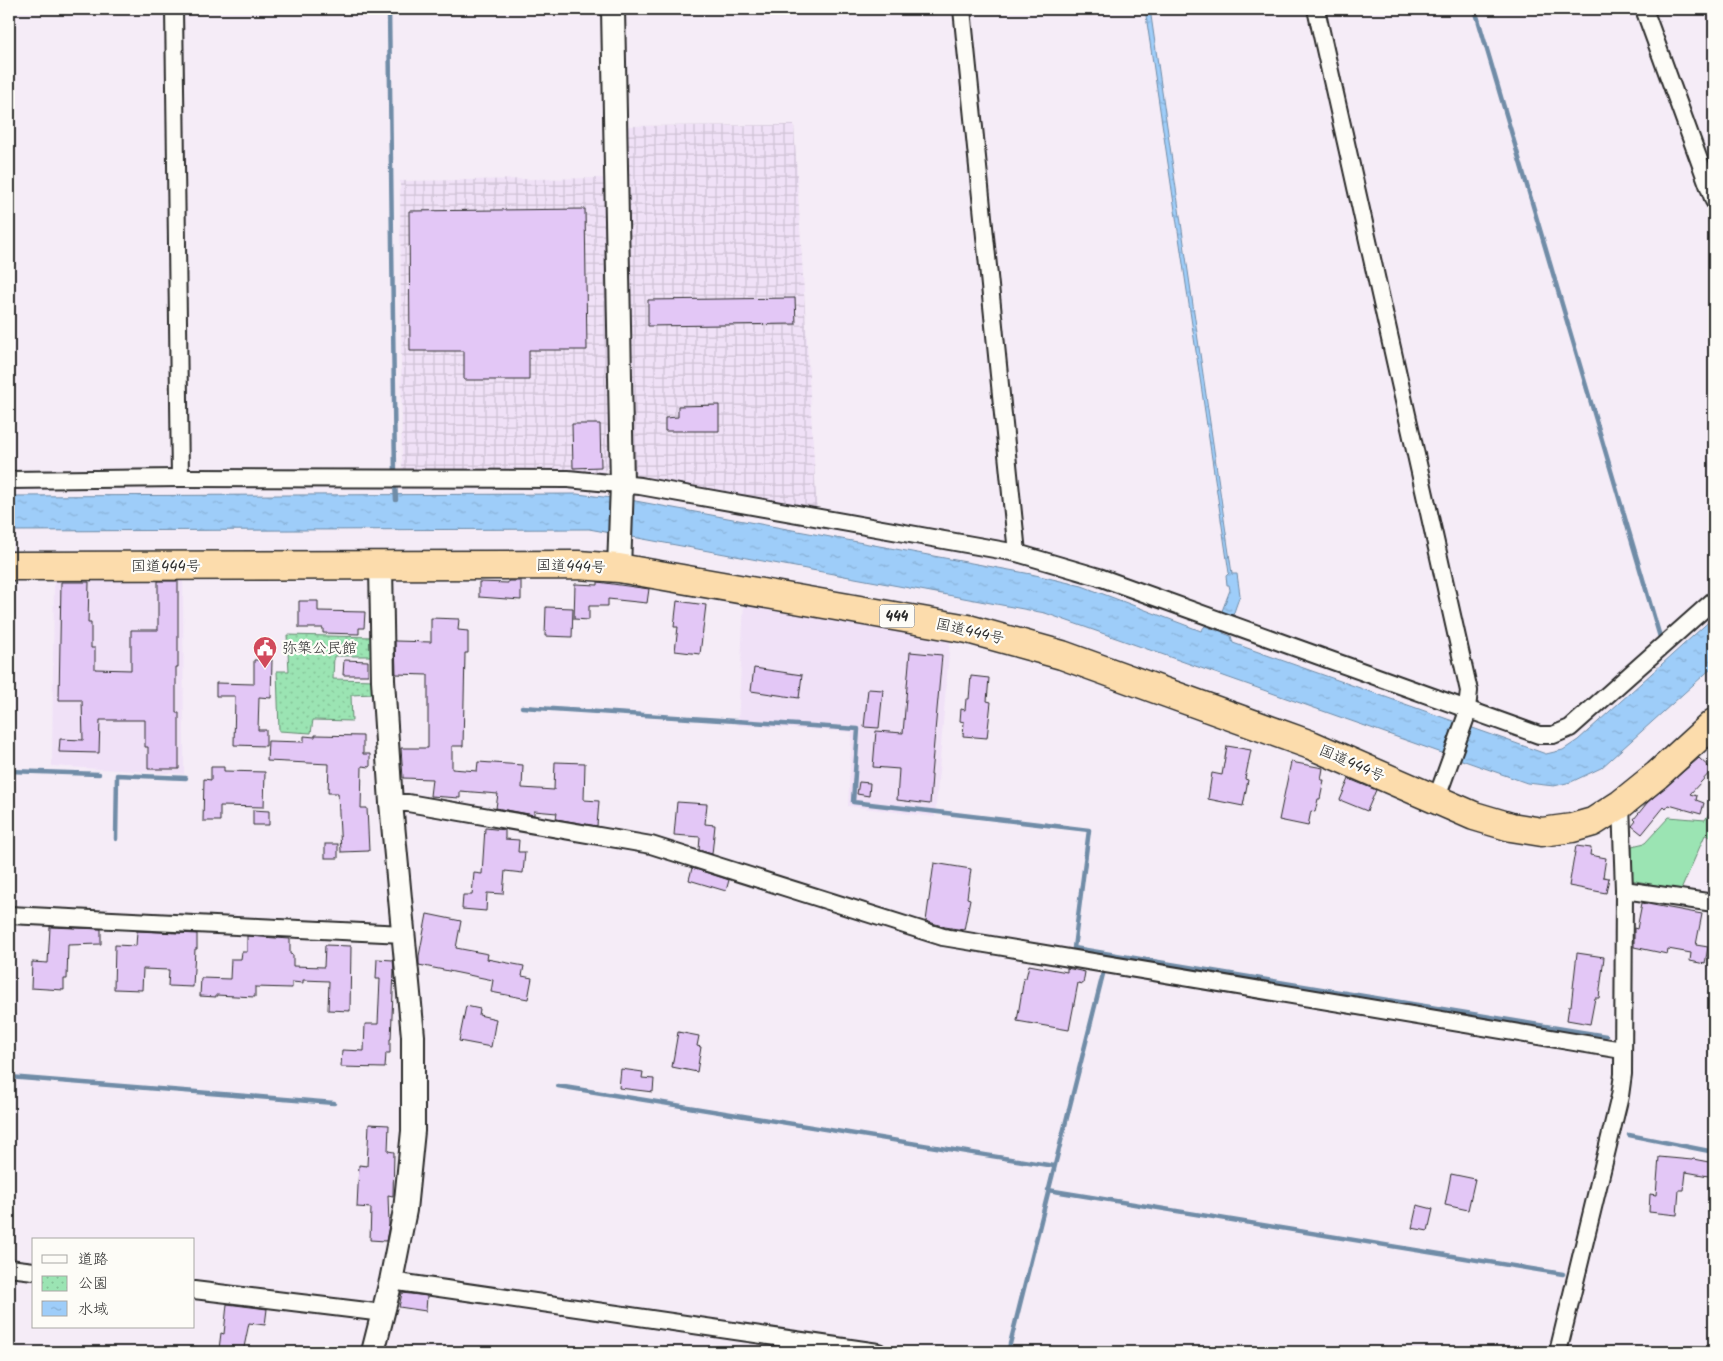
<svg xmlns="http://www.w3.org/2000/svg" width="1723" height="1361" viewBox="0 0 1723 1361" font-family="Kalam,'Klee One',sans-serif">
  <style>
    .built { fill: #f0e1f7 }
    .industrial { fill: url(#industrial-grid) }
    .grass { fill: #9be4b3; stroke: #63886f }
    .park { fill: url(#park-dots); stroke: #63886f }
    .water { fill: url(#water-ripples); stroke: #708ca7 }
    .lines { fill: none; stroke-linecap: round; stroke-linejoin: round }
    .stream { stroke: #708ca7; stroke-width: 4.5 }
    .building { fill: #e3c7f6; stroke: #2b2b2b }
    .street-casing { stroke: #2b2b2b; stroke-width: 20 }
    .secondary-casing { stroke: #2b2b2b; stroke-width: 26 }
    .highway-casing { stroke: #2b2b2b; stroke-width: 31 }
    .street { stroke: #fdfcf7; stroke-width: 16 }
    .secondary { stroke: #fdfcf7; stroke-width: 22 }
    .highway { stroke: #fcdcac; stroke-width: 28 }
    .labels { text-anchor: middle; stroke-width: 4.5; stroke-linejoin: round; paint-order: stroke }
    .shield { fill: #fdfcf7; stroke: #6a6a68; stroke-width: 1 }
    .shield-label { font-size: 14px; font-weight: bold; fill: #2b2b2b }
    .street-label { font-size: 15px; fill: #2b2b2b; stroke: #fdfcf7 }
    .poi-label { font-size: 15px; fill: #2b2b2b; stroke: #fdfcf7; text-anchor: start }
  </style>
  <defs>
    <pattern id="industrial-grid" width="8" height="8" patternUnits="userSpaceOnUse" patternTransform="scale(1.25)"><rect width="8" height="8" fill="#f0e1f7"/><path d="M0 4h8M4 0v8" fill="none" stroke="#cec1d4"/></pattern>
    <pattern id="park-dots" width="8" height="8" patternUnits="userSpaceOnUse" patternTransform="scale(1.25)"><rect width="8" height="8" fill="#9be4b3"/><path d="M2 2h.1M6 6h.1" fill="none" stroke="#86c49a" stroke-width="1.8" stroke-linecap="round"/></pattern>
    <pattern id="water-ripples" width="26" height="14" patternUnits="userSpaceOnUse" patternTransform="scale(1.25)"><rect width="26" height="14" fill="#9ecdf9"/><path d="M2 4q2-2 4 0t4 0M15 11q2-2 4 0t4 0" fill="none" stroke="#88b0d6"/></pattern>
  </defs>
  <rect width="100%" height="100%" fill="#f5ecf7"/>
  <filter id="ink" filterUnits="userSpaceOnUse"><feTurbulence type="fractalNoise" baseFrequency=".02" numOctaves="2"/><feDisplacementMap in="SourceGraphic" scale="10" xChannelSelector="R" yChannelSelector="G"/><feConvolveMatrix kernelMatrix="1 2 1 2 8 2 1 2 1" color-interpolation-filters="sRGB"/></filter>
  <g filter="url(#ink)">
    <g class="built">
      <polygon points="54,577 183,577 184,774 52,766"/>
      <polygon points="744,602 950,641 935,817 848,806 852,732 738,725"/>
    </g>
    <g class="industrial">
      <polygon points="794,125 817,512 645,484 630,469 627,126"/>
      <polygon points="604,178 611,463 601,475 402,470 400,181"/>
    </g>
    <polygon class="grass" points="1714,805 1714,837 1705,835 1681,890 1631,880 1632,846 1645,843 1669,817 1705,820"/>
    <polygon class="park" points="287,635 373,637 373,656 334,656 333,679 375,680 374,694 351,695 352,721 313,720 311,733 279,731 277,671 289,671"/>
    <polygon class="water" points="1145,9 1150,9 1232,574 1237,574 1240,595 1233,615 1229,614 1223,633 1231,636 1233,643 1546,754 1563,750 1578,740 1714,617 1714,666 1601,768 1571,782 1554,786 1527,783 1045,613 589,529 9,531 9,496 577,494 630,500 1031,574 1082,586 1201,631 1205,626 1218,631 1225,613 1222,611 1230,590 1229,585 1227,585 1226,576 1229,573"/>
    <g class="lines">
      <g class="stream">
        <polyline points="389,9 395,475"/>
        <polyline points="1475,9 1660,637"/>
        <polyline points="395,483 396,500"/>
        <polyline points="522,707 858,729 853,802 1089,830 1074,948 1606,1036"/>
        <polyline points="9,771 99,774"/>
        <polyline points="116,839 117,775 186,778"/>
        <polyline points="9,1077 334,1103"/>
        <polyline points="558,1086 1054,1166"/>
        <polyline points="1629,1135 1714,1152"/>
        <polyline points="1048,1190 1563,1274"/>
        <polyline points="1008,1352 1103,974"/>
      </g>
    </g>
    <g class="building">
      <polygon points="585,209 587,350 529,350 529,380 464,380 464,351 410,351 409,211"/>
      <polygon points="795,298 796,324 648,326 648,300"/>
      <polygon points="719,405 719,431 665,431 665,418 678,417 678,406"/>
      <polygon points="572,424 600,424 601,467 573,468"/>
      <polygon points="158,581 178,581 178,667 176,667 176,713 179,713 179,769 148,769 148,747 145,747 145,720 100,720 99,753 59,752 60,739 83,740 82,700 59,700 61,582 89,582 88,623 91,623 91,648 95,648 95,669 131,670 131,630 158,630"/>
      <polygon points="508,581 521,581 521,600 479,597 479,582 508,583"/>
      <polygon points="598,582 649,589 647,603 608,599 608,606 589,606 589,620 574,619 575,584 598,585"/>
      <polygon points="299,601 318,601 318,611 365,612 364,628 359,628 359,634 323,633 323,628 299,628"/>
      <polygon points="677,601 706,605 700,654 675,651 678,627 674,627"/>
      <polygon points="546,607 573,608 572,637 545,636"/>
      <polygon points="431,618 459,619 458,630 468,631 468,653 465,653 463,746 452,746 452,769 477,771 478,762 523,765 522,788 554,790 555,762 585,763 584,800 599,801 597,826 556,819 557,813 534,811 534,815 496,808 498,794 460,791 460,798 430,796 432,779 403,778 401,748 428,748 428,675 396,674 395,641 431,642"/>
      <polygon points="910,652 942,655 931,775 932,775 930,804 897,800 899,769 873,767 876,731 903,733"/>
      <polygon points="254,660 272,660 271,698 259,697 258,730 266,730 266,746 234,745 235,696 216,696 216,683 254,684"/>
      <polygon points="344,660 368,661 368,675 343,675"/>
      <polygon points="754,668 802,675 799,698 751,691"/>
      <polygon points="971,676 989,678 987,701 991,702 987,738 963,736 964,722 960,721 961,709 965,710 966,699 969,699"/>
      <polygon points="868,689 883,690 879,728 864,727"/>
      <polygon points="315,735 363,736 363,754 370,754 370,767 362,766 361,808 367,808 369,851 341,852 338,793 328,793 329,764 267,761 268,741 304,742 304,736 315,737"/>
      <polygon points="1227,746 1251,750 1245,779 1248,780 1243,806 1208,799 1212,773 1222,775"/>
      <polygon points="1699,758 1712,770 1690,794 1697,796 1696,800 1704,803 1701,814 1669,805 1666,809 1664,807 1642,834 1632,826 1636,821 1634,819 1647,803"/>
      <polygon points="1291,762 1323,768 1321,780 1324,780 1320,799 1318,799 1315,812 1311,811 1308,826 1279,820"/>
      <polygon points="211,767 224,767 224,771 265,772 264,807 220,806 220,821 203,821 204,779 211,780"/>
      <polygon points="1349,779 1376,790 1367,811 1340,800"/>
      <polygon points="859,782 870,783 869,796 857,794"/>
      <polygon points="677,802 707,804 705,824 715,825 712,854 699,850 700,837 674,835"/>
      <polygon points="253,810 269,811 269,825 253,825"/>
      <polygon points="485,828 505,830 505,839 519,840 518,852 525,852 523,873 505,871 503,894 487,893 486,911 462,909 463,895 472,895 474,873 482,874"/>
      <rect x="325" y="844" width="13" height="14"/>
      <polygon points="1576,846 1591,848 1590,855 1606,858 1603,877 1609,878 1606,893 1569,886"/>
      <polygon points="934,863 971,869 967,898 970,899 964,930 945,927 926,921"/>
      <polygon points="692,868 729,880 726,891 689,880"/>
      <polygon points="1642,903 1702,914 1696,945 1708,947 1705,964 1690,961 1691,953 1668,949 1667,954 1634,947 1634,928 1637,929"/>
      <polygon points="427,914 461,921 456,948 488,954 487,959 524,966 522,976 532,978 528,999 491,992 493,980 419,965 419,956"/>
      <polygon points="50,927 101,929 101,944 68,945 67,979 64,979 64,990 31,988 32,962 48,963"/>
      <polygon points="137,931 197,934 197,949 195,949 193,987 168,986 169,970 143,969 142,990 114,989 115,945 136,946"/>
      <polygon points="247,936 290,939 290,954 293,955 293,966 324,967 325,945 351,946 350,1011 328,1010 329,981 303,980 303,983 292,982 292,988 255,987 255,997 216,995 216,997 200,996 201,978 230,979 231,959 241,959 242,952 247,952"/>
      <polygon points="1577,953 1604,957 1599,998 1595,998 1590,1024 1567,1020 1569,1006 1571,1006"/>
      <polygon points="377,959 393,960 394,970 391,1039 390,1039 390,1053 386,1053 385,1068 341,1067 342,1050 364,1051 365,1024 378,1024 380,979 376,979"/>
      <polygon points="1029,965 1067,972 1067,968 1085,972 1083,984 1078,983 1069,1030 1017,1021 1024,978 1026,978"/>
      <polygon points="466,1006 480,1009 479,1015 496,1019 491,1047 459,1041"/>
      <polygon points="678,1032 699,1036 697,1046 701,1047 697,1072 672,1067"/>
      <polygon points="621,1069 643,1072 642,1078 654,1079 653,1092 619,1088"/>
      <polygon points="369,1124 389,1125 388,1151 394,1152 393,1196 388,1195 389,1225 386,1241 370,1240 371,1208 357,1207 359,1165 367,1166"/>
      <polygon points="1659,1157 1692,1160 1693,1159 1714,1163 1714,1177 1686,1172 1684,1190 1679,1190 1677,1215 1649,1212 1650,1194 1656,1195"/>
      <polygon points="1451,1174 1475,1179 1468,1210 1445,1205"/>
      <polygon points="1417,1205 1433,1209 1428,1231 1412,1228"/>
      <polygon points="402,1293 427,1296 426,1311 399,1307"/>
      <polygon points="227,1304 267,1309 265,1325 249,1323 243,1352 219,1349 221,1333 224,1334"/>
    </g>
    <g class="lines">
      <g class="street-casing">
        <g id="street">
          <polyline points="174,9 180,478"/>
          <polyline points="962,9 1017,553 1099,577 1539,735 1553,735 1570,728 1714,600"/>
          <polyline points="1316,9 1469,691 1466,717 1436,800"/>
          <polyline points="1644,9 1714,201"/>
          <polyline points="9,480 180,478 568,479 640,486 1017,553"/>
          <polyline points="391,803 408,803 651,845 943,937 1622,1050"/>
          <polyline points="1624,890 1714,903"/>
          <polyline points="9,915 404,934"/>
          <polyline points="9,1268 34,1271"/>
          <polyline points="391,1281 878,1352"/>
          <polyline points="194,1290 383,1313"/>
          <polyline points="1558,1352 1620,1096 1623,1074 1624,890 1621,804"/>
        </g>
      </g>
      <g class="secondary-casing">
        <g id="secondary">
          <polyline points="613,9 622,484 619,568"/>
          <polyline points="373,1352 391,1281 405,1210 413,1131 413,1036 391,803 383,680 381,566"/>
        </g>
      </g>
      <g class="highway-casing">
        <polyline id="highway" points="9,566 578,565 619,568 968,629 1062,655 1311,745 1474,816 1511,827 1542,832 1572,828 1593,822 1621,804 1657,775 1714,723"/>
      </g>
      <use href="#street" class="street"/>
      <use href="#secondary" class="secondary"/>
      <use href="#highway" class="highway"/>
    </g>
  </g>
  <defs>
    <g id="civic-pin" transform="scale(1.25)"><path d="M0 17L-7.5 6A9.5 9.5 0 1 1 7.5 6Z" fill="#d1495b" stroke="#fdfcf7"/><path d="M-.6-6.5H3V-4.5H.6V-3L4-1V1h2V6H-6V1h2V-1L-.6-3ZM-1.2 2.5V6h2.4V2.5Z" fill="#fff"/></g>
  </defs>
  <g fill-rule="evenodd">
    <use href="#civic-pin" x="265" y="648"/>
  </g>
  <g class="labels">
    <rect class="shield" x="879.5" y="604.5" width="35" height="23" rx="4"/>
    <g class="shield-label">
      <text x="897" y="621">444</text>
    </g>
    <g class="street-label">
      <text x="166" y="571">国道444号</text>
      <text transform="translate(571 566) rotate(2)" y="5">国道444号</text>
      <text transform="translate(970 631) rotate(13)" y="5">国道444号</text>
      <text transform="translate(1352 763) rotate(24)" y="5">国道444号</text>
    </g>
    <g class="poi-label">
      <text x="282" y="653">弥築公民館</text>
    </g>
  </g>
  <rect width="1723" height="1361" fill="none" stroke="#fdfcf7" stroke-width="30"/>
  <rect x="15" y="15" width="1693" height="1331" fill="none" stroke="#2b2b2b" stroke-width="2" filter="url(#ink)"/>
  <rect x="32" y="1238" width="162" height="90" fill="#fdfcf7" stroke="#a9a8a5"/>
  <rect x="42" y="1255" width="25" height="8" fill="#fdfcf7" stroke="#a9a8a5"/>
  <text x="78" y="1264" font-size="15" fill="#2b2b2b">道路</text>
  <rect x="42" y="1276" width="25" height="15" fill="url(#park-dots)" stroke="#a9a8a5"/>
  <text x="78" y="1288" font-size="15" fill="#2b2b2b">公園</text>
  <rect x="42" y="1301" width="25" height="15" fill="url(#water-ripples)" stroke="#a9a8a5"/>
  <text x="78" y="1314" font-size="15" fill="#2b2b2b">水域</text>
</svg>
